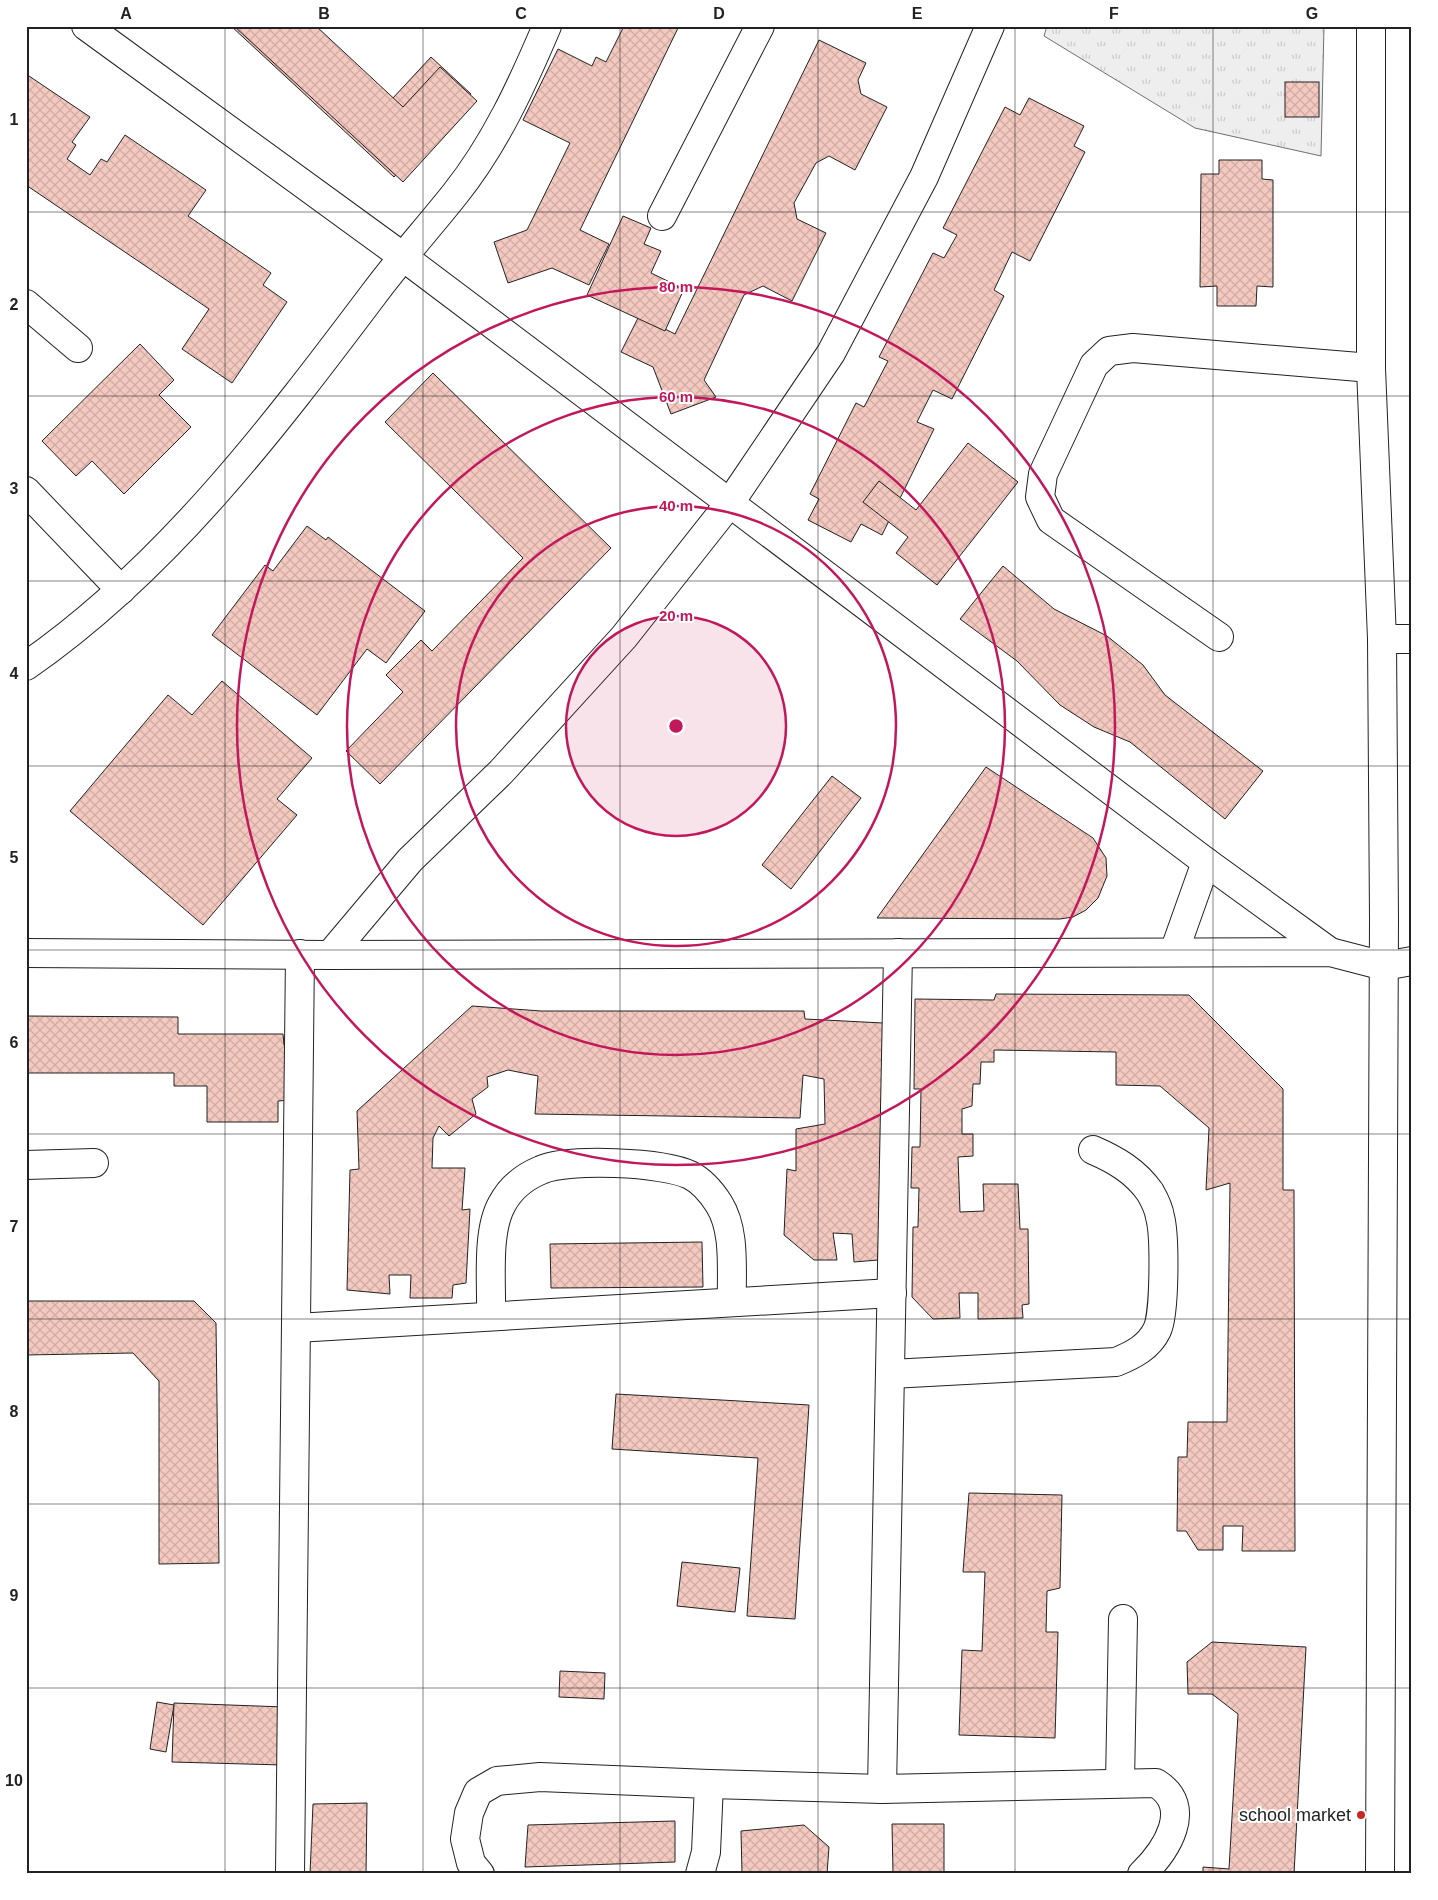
<svg xmlns="http://www.w3.org/2000/svg" width="1438" height="1900" viewBox="0 0 1438 1900" font-family="Helvetica,sans-serif">
  <style>
    .grass { fill: url(#grass-tufts); stroke: #6f6f6f }
    .building { fill: url(#building-cross-hatch); stroke: #222 }
    .lines { fill: none; stroke-linecap: round; stroke-linejoin: round }
    .minor-casing { stroke: #222; stroke-width: 30 }
    .major-casing { stroke: #222; stroke-width: 30 }
    .minor { stroke: #fff; stroke-width: 28 }
    .major { stroke: #fff; stroke-width: 28 }
    .grid { fill: none; stroke: #222; stroke-width: 1; stroke-opacity: 0.55 }
    .ring { fill: none; stroke: #c2185b; stroke-width: 2.5 }
    .poi-dot { fill: #c62828; stroke: #fff; stroke-width: 2 }
    .labels { text-anchor: middle; stroke-width: 4; stroke-linejoin: round; paint-order: stroke }
    .poi-label { font-size: 18px; fill: #222; stroke: #fff; text-anchor: end }
    .centre { fill: #c2185b; stroke: #fff; stroke-width: 2.5 }
    .ring-label { font-size: 15px; text-anchor: middle; font-weight: bold; fill: #c2185b; stroke: #fff; stroke-width: 4; stroke-linejoin: round; paint-order: stroke }
    .neatline { fill: none; stroke: #222; stroke-width: 2 }
    .grid-label { font-size: 16px; text-anchor: middle; font-weight: bold; fill: #222 }
  </style>
  <defs>
    <pattern id="grass-tufts" width="24" height="20" patternUnits="userSpaceOnUse" patternTransform="scale(1.25)"><rect width="24" height="20" fill="#eee"/><path d="M3 7l-1-3M5 7V3M7 7l1-3M15 17l-1-3M17 17v-4M19 17l1-3" fill="none" stroke="#ccc"/></pattern>
    <pattern id="building-cross-hatch" width="8" height="8" patternUnits="userSpaceOnUse" patternTransform="scale(1.25)"><rect width="8" height="8" fill="#f3c9c0"/><path d="M0 0l8 8M0 8l8-8" fill="none" stroke="#d0aca5"/></pattern>
  </defs>
  <rect width="100%" height="100%" fill="#fff"/>
  <polygon class="grass" points="1047,26 1324,26 1321,156 1195,128 1044,36"/>
  <g class="building">
    <polygon points="231,26 314,26 392,99 431,57 471,94 394,177"/>
    <polygon points="234,26 316,26 403,107 440,67 477,101 403,182"/>
    <polygon points="624,26 679,26 580,230 609,244 589,285 552,268 508,283 494,242 527,230 570,143 523,120 558,49 592,66 596,57 606,62"/>
    <polygon points="819,40 866,63 858,80 861,94 887,107 855,170 829,156 816,163 794,203 797,219 826,233 792,301 763,286 744,295 704,380 716,397 671,414 653,367 621,352 639,316 675,334"/>
    <polygon points="26,74 90,117 72,142 76,145 67,159 90,175 101,159 107,162 125,135 206,190 188,216 271,273 263,285 287,302 232,383 182,349 209,309 26,185"/>
    <rect x="1285" y="82" width="34" height="35"/>
    <polygon points="1029,98 1084,126 1074,146 1085,152 1030,261 1012,252 994,290 1004,296 952,399 933,390 917,422 934,429 882,535 861,524 851,542 808,520 819,499 810,494 856,403 864,407 888,361 879,357 933,253 944,258 957,235 943,228 1005,107 1020,115"/>
    <polygon points="1219,160 1262,160 1262,179 1273,180 1273,287 1257,286 1256,306 1217,306 1217,286 1200,287 1201,174 1219,174"/>
    <polygon points="623,216 651,228 644,244 661,251 651,273 684,289 665,331 587,295"/>
    <polygon points="140,344 174,380 159,395 191,427 124,494 92,461 76,476 42,441"/>
    <polygon points="433,373 611,548 380,784 346,751 403,692 386,675 421,640 432,651 523,558 385,422"/>
    <polygon points="968,443 1018,482 937,585 896,553 908,537 863,502 879,481 916,510"/>
    <polygon points="307,526 326,540 328,537 425,611 386,663 367,649 317,715 212,635 265,565 273,571"/>
    <polygon points="1003,566 1054,609 1107,636 1143,665 1165,695 1263,771 1225,819 1130,742 1094,727 1060,705 1017,661 960,619"/>
    <polygon points="222,681 312,758 277,799 297,815 203,925 70,811 168,695 192,715"/>
    <polygon points="986,767 1093,838 1106,858 1107,876 1098,898 1086,910 1073,917 1060,919 877,918"/>
    <polygon points="832,776 861,798 791,889 762,865"/>
    <polygon points="996,994 1189,995 1283,1089 1283,1190 1294,1190 1295,1551 1242,1551 1243,1526 1223,1526 1223,1550 1198,1550 1186,1531 1177,1531 1178,1457 1187,1457 1188,1422 1227,1422 1230,1183 1206,1190 1209,1128 1160,1086 1116,1085 1116,1052 994,1050 994,1062 981,1062 980,1084 973,1084 972,1106 962,1109 962,1134 973,1134 973,1156 958,1157 960,1212 984,1211 983,1184 1018,1184 1020,1229 1028,1229 1029,1304 1022,1305 1023,1318 978,1319 978,1293 959,1293 960,1318 933,1319 912,1297 913,1227 918,1227 919,1188 911,1188 912,1147 920,1147 921,1089 914,1089 915,999 994,1000"/>
    <polygon points="472,1006 541,1011 804,1011 805,1019 883,1023 878,1260 854,1262 852,1234 833,1233 837,1260 814,1260 784,1235 787,1169 796,1171 796,1129 825,1124 824,1079 803,1075 800,1118 535,1114 538,1076 508,1070 487,1077 488,1087 472,1099 476,1114 449,1136 439,1126 433,1138 432,1168 465,1168 462,1210 470,1209 466,1283 453,1285 452,1298 410,1298 411,1275 389,1275 390,1294 347,1290 350,1170 359,1169 357,1111"/>
    <polygon points="26,1016 178,1017 178,1034 283,1034 284,1045 291,1045 290,1100 278,1101 278,1122 207,1122 207,1086 174,1086 174,1073 26,1073"/>
    <polygon points="702,1242 703,1287 551,1288 550,1244"/>
    <polygon points="26,1301 194,1301 216,1323 219,1563 159,1564 159,1381 133,1353 26,1355"/>
    <polygon points="616,1394 809,1405 795,1619 747,1616 758,1458 612,1449"/>
    <polygon points="969,1493 1062,1495 1060,1588 1047,1591 1046,1632 1058,1632 1055,1738 959,1735 962,1650 982,1651 985,1572 963,1572"/>
    <polygon points="682,1562 740,1568 735,1612 677,1606"/>
    <polygon points="1212,1642 1306,1647 1294,1874 1203,1874 1203,1867 1229,1869 1238,1714 1212,1694 1188,1694 1187,1662"/>
    <polygon points="560,1671 605,1673 604,1699 559,1697"/>
    <polygon points="157,1702 174,1705 166,1752 150,1749"/>
    <polygon points="174,1703 285,1707 283,1765 172,1762"/>
    <polygon points="367,1803 366,1874 310,1874 313,1804"/>
    <polygon points="675,1821 675,1862 525,1867 528,1825"/>
    <polygon points="892,1824 944,1824 944,1874 893,1874"/>
    <polygon points="804,1825 829,1847 827,1874 742,1874 741,1831"/>
  </g>
  <g class="lines">
    <g class="minor-casing">
      <g id="minor">
        <polyline points="86,26 402,256 1206,862 1330,952"/>
        <polyline points="662,216 760,26"/>
        <polyline points="26,304 78,348"/>
        <polyline points="26,491 121,590"/>
        <polyline points="1219,637 1051,520 1040,497 1043,474 1094,365 1109,351 1133,348 1371,368"/>
        <path d="M26,666C166,569 272,429 373,295C399,260 428,228 455,194C495,144 522,85 547,26"/>
        <polyline points="1174,952 1206,862"/>
        <polyline points="26,953 330,955 1330,952 1384,966 1412,961"/>
        <polyline points="330,955 410,860 501,772 624,637 729,504 831,353 924,177 990,26"/>
        <polyline points="26,1165 94,1163"/>
        <path d="M491,1316C492,1284 486,1232 502,1204C510,1189 524,1177 541,1170C568,1158 663,1162 690,1175C702,1181 712,1193 719,1204C736,1231 731,1271 732,1301"/>
        <polyline points="296,1328 892,1293"/>
        <path d="M891,1374L1116,1362C1133,1355 1149,1347 1157,1330C1165,1314 1165,1235 1160,1217C1159,1209 1154,1199 1150,1192C1135,1171 1116,1160 1093,1150"/>
        <polyline points="1120,1783 1123,1619"/>
        <path d="M709,1784L882,1789L1156,1783C1195,1807 1166,1851 1142,1874"/>
        <polyline points="882,1789 898,953"/>
        <polyline points="290,1874 300,954"/>
        <polyline points="480,1874 471,1863 465,1839 469,1813 478,1792 497,1781 540,1777 709,1784 706,1852 700,1874"/>
      </g>
    </g>
    <g class="major-casing">
      <g id="major">
        <polyline points="1371,26 1371,368 1382,639 1384,919 1380,1874"/>
        <polyline points="1382,639 1412,639"/>
      </g>
    </g>
    <use href="#minor" class="minor"/>
    <use href="#major" class="major"/>
  </g>
  <path class="grid" d="M225,26V1874M423,26V1874M620,26V1874M818,26V1874M1015,26V1874M1213,26V1874M26,212H1412M26,396H1412M26,581H1412M26,766H1412M26,950H1412M26,1134H1412M26,1319H1412M26,1504H1412M26,1688H1412"/>
  <circle cx="676" cy="726" r="110" fill="#c2185b" fill-opacity=".12"/>
  <g class="ring">
    <circle cx="676" cy="726" r="110"/>
    <circle cx="676" cy="726" r="220"/>
    <circle cx="676" cy="726" r="329"/>
    <circle cx="676" cy="726" r="439"/>
  </g>
  <circle class="poi-dot" cx="1361" cy="1815" r="5"/>
  <g class="labels">
    <g class="poi-label">
      <text x="1351" y="1821">school market</text>
    </g>
  </g>
  <circle cx="676" cy="726" r="8" class="centre"/>
  <g class="ring-label">
    <text x="676" y="292">80 m</text>
    <text x="676" y="402">60 m</text>
    <text x="676" y="511">40 m</text>
    <text x="676" y="621">20 m</text>
  </g>
  <rect width="1438" height="1900" fill="none" stroke="#ffffff" stroke-width="55"/>
  <rect x="28" y="28" width="1382" height="1844" class="neatline"/>
  <g class="grid-label">
    <text x="126" y="19">A</text>
    <text x="324" y="19">B</text>
    <text x="521" y="19">C</text>
    <text x="719" y="19">D</text>
    <text x="917" y="19">E</text>
    <text x="1114" y="19">F</text>
    <text x="1312" y="19">G</text>
    <text x="14" y="125">1</text>
    <text x="14" y="310">2</text>
    <text x="14" y="494">3</text>
    <text x="14" y="679">4</text>
    <text x="14" y="863">5</text>
    <text x="14" y="1048">6</text>
    <text x="14" y="1232">7</text>
    <text x="14" y="1417">8</text>
    <text x="14" y="1601">9</text>
    <text x="14" y="1786">10</text>
  </g>
</svg>
